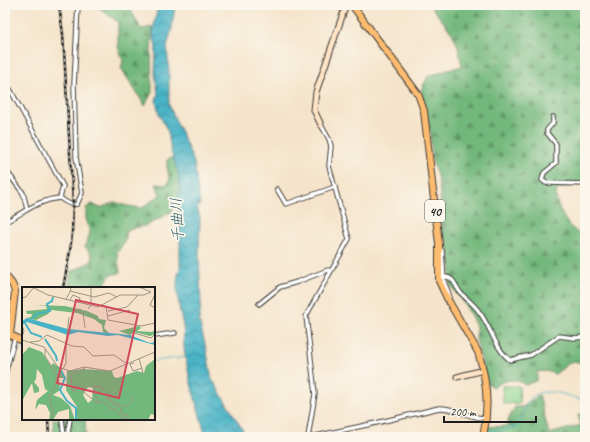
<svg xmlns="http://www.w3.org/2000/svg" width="590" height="442" viewBox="0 0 590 442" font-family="Caveat,'Klee One',sans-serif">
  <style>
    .green { fill: #8ed691; stroke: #557956 }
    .forest { fill: url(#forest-firs); stroke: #476a4c }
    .water { fill: url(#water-waves); stroke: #326871 }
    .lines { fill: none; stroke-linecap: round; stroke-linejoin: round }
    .stream { stroke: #48b3c6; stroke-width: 1 }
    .street-casing { stroke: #3d3a36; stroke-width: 5.5 }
    .secondary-casing { stroke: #3d3a36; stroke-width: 7 }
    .primary-casing { stroke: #3d3a36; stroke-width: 8 }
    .street { stroke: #fff; stroke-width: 3.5 }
    .secondary { stroke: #ffe4c6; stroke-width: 5 }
    .primary { stroke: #febc70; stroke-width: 6 }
    .rail-casing { stroke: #1c1c1c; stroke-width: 2.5 }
    .rail { stroke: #fbf7ec; stroke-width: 1; stroke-dasharray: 3; stroke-linecap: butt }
    .labels { text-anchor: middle; stroke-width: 3.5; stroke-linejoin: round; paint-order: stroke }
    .shield { fill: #fbf7ec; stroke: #5f5e5a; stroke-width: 1 }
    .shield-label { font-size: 13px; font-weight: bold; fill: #1c1c1c }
    .water-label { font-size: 15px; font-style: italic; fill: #306068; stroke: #fbf7ec }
    .inset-river { fill: none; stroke: #48b3c6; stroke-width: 2 }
    .inset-road { fill: none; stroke: #9e9485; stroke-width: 1 }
    .view { fill: #d1495b; fill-opacity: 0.15; stroke: #d1495b; stroke-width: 2 }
    .inset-edge { fill: none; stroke: #1c1c1c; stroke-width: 2 }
  </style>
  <defs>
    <pattern id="forest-firs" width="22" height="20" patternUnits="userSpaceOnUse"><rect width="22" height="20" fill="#72b77b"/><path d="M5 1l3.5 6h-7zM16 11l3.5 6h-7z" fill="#5d9464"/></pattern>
    <pattern id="water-waves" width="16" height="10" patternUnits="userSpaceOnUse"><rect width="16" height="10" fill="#48b3c6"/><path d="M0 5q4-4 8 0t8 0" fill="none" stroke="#3b91a0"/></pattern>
  </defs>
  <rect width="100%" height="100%" fill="#fbf7ec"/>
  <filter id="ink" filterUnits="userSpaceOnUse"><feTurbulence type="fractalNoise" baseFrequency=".025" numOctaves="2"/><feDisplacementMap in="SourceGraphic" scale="8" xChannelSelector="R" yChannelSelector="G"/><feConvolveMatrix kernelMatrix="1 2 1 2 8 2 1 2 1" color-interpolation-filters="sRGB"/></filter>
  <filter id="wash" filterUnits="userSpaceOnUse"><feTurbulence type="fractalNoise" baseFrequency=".012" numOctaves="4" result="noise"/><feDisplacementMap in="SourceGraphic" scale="16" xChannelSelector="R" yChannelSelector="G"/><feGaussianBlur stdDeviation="0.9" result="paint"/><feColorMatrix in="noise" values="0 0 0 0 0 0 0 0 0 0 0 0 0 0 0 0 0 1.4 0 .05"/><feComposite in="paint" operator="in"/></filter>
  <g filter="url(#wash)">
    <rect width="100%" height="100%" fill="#f5e4cb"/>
    <polygon class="green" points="502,386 519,386 520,403 503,404"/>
    <g class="forest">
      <polygon points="95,5 128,5 141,29 153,27 151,48 152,92 145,106 121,68 123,61 118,47 118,22"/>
      <path d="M430,5H585V183L565,187L557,190C553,198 563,219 570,226C574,230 580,234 585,238V363L572,361L555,374L546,371L537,372V380L526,385C514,378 504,379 494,387L487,383L476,340V326L467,308L450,285L451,263L441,228L440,192L437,176L432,160L430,129L421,90L428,76L462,66L458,46L452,33Z"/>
      <path d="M173,157L178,172L180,188L179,199L174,204L172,212C163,215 157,221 149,224C142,228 133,227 126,230V239L117,253L120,273L110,275L103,288H68L71,272L92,261V255L85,246L90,233L86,219V208L92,204L100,208L115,202L127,206L142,208L160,195L156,184L167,185L170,179L167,168V160Z"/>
      <polygon points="539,395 549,434 581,425 578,415 585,413 585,437 485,437 487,427 508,426 508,420 515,407 523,407"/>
      <polygon points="53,419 85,419 86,437 54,437"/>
    </g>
    <path class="water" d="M158,5H175L172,28L167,47L169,72V105L194,162L200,206H197L200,218L199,254L201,305L199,320L206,348L212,379L247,437H206C198,408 188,378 184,348C183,341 184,334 183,326C180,311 173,284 180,269V228L178,204L180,188L178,173L171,151L168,132L159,114L156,101L158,93L155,74L156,46L153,36L154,25Z"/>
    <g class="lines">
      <g class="stream">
        <polyline points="5,339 9,340 12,342"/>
        <polyline points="14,344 23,352"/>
        <polyline points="154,361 187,357"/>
        <path d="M487,431C494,430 511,430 517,426C523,421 523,412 526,406C536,381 568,396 585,401"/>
        <polyline points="473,437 481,432"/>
      </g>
    </g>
  </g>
  <g filter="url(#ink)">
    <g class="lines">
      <g class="street-casing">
        <g id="street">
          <polyline points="5,80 63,186 60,198"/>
          <polyline points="553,117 553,123 547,130 547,133 556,144 556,163 544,173 542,180 546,183 550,183 585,184"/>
          <polyline points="5,163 8,173 23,193 27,209"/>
          <polyline points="277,189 286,204 335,187"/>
          <path d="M5,222C24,213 37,200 60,198C66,202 69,205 77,204L82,193L76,157L74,85L78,5"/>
          <polyline points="442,250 444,282 449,294 449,298"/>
          <path d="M444,277C454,276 455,286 460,292C466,299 475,305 480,313C490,326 496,350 510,360L531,355L559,336L574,338L585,337"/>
          <polyline points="259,304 280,287 297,282 328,270 331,271"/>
          <polyline points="154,336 175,333"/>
          <polyline points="5,374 15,337"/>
          <polyline points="5,391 6,437"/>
          <polyline points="62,419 64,437"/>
          <polyline points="69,437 68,432 70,419"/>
          <polyline points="308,437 315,394 306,316 349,239 329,166 331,146 329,139 321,125"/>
          <path d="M311,437L376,423L439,408C454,407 471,419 486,418"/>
        </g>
      </g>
      <g class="secondary-casing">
        <g id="secondary">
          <polyline points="321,125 314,110 316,92 346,5"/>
          <polyline points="457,377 483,370"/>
        </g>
      </g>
      <g class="primary-casing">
        <g id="primary">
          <path d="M352,5L418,94L424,111L439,244V281L448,300L478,352C487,379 489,409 483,437"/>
          <polyline points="5,275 12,284 15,291 10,335 23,341"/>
        </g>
      </g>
      <use href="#street" class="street"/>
      <use href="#secondary" class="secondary"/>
      <use href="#primary" class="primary"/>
      <g class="rail-casing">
        <g id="rail">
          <polyline points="59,5 63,34 73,204 72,234 70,251 63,288"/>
          <polyline points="48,419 49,437"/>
        </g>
      </g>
      <use href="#rail" class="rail"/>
    </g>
  </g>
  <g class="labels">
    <rect class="shield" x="425" y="200" width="20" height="22" rx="3"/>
    <g class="shield-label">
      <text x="435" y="216">40</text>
    </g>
    <g class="water-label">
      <text transform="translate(177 220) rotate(-93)" y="5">千曲川</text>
    </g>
  </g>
  <g transform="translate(22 287)">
    <rect width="133" height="133" fill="#f5e4cb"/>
    <path d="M12,18L11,20L12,18L43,19L65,24L76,29L77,32L84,33L82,41L88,47L81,45L80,38L72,32L55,26L29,23L26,27L14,33L4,31L9,30L10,27H5L4,24L25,22L24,19ZM117,39L119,41L115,44L130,45L133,43V47L128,49L112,45L108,48L97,44ZM7,60L20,65L29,79L31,76L40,82L43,91H37L38,103L31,108L39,111L48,119L53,133H47V122L36,125L31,133H27L28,126L24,118L17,117L13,123L15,113L26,104L23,102L20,88L15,82L14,92L12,95L17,101V105L12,106L10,96L0,114V68ZM133,72V128L129,127L126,133H55V120L44,103L45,84L61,82L90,84L92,90L95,91L115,84L122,86L124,79ZM66,100L71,101L70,113L66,116L61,108Z" fill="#72b77b" fill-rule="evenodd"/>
    <path d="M5,31L46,42L108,48L128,56L133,55V58L96,48L86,49L56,45L46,48L5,35L0,38V34Z" fill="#48b3c6"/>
    <path class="inset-river" d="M10,32L14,27L28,24L25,17L30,14L31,10M3,36L9,46L20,50M23,52L34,69L35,74M39,84L43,91L38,103L45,114L54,121V133"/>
    <path class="inset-road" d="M10,0L26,8L68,18M117,0L129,5M48,4L72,10L87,6L95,10M133,7L128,18L133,21M0,11L4,10L12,0M44,12L49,3L48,0M48,13L51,8L58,11L57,15M69,18V0M79,18L84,19L86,33L119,39L133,36M59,22L51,23L61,26L63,41M66,22L69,18L76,20L98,8H122L129,5M86,24L105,20L116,8M86,29L108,23M0,38L2,44L0,50M112,46L129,51L133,47M0,53L22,60L36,80L48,84L62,80L88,84L133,65M8,55L17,54L25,48L50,59L62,60L71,69L92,68L105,77M44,56L47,30M23,62V69L35,88L32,101L27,109L31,126L30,133M117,71L121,86M112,76L108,77L111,84L120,81M63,81L49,88L50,103L54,105L52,101H57L76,117V113M41,82L44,76V56M82,102L73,98L71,106L77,114L86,117L89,122L94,123L99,130L106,133M88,114V110L84,112L101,119M92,115V118L98,120L100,127L107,129L105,132M102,118L104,120L109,115L110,110"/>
    <path class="view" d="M54,13L116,27L97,111L35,96Z"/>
    <rect width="133" height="133" class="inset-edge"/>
  </g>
  <rect width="590" height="442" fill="none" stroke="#fbf7ec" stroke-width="20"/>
  <path d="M444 416v6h92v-6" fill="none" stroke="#1c1c1c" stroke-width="2"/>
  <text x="450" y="416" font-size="12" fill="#1c1c1c" stroke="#fbf7ec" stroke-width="3" paint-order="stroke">200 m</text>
</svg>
